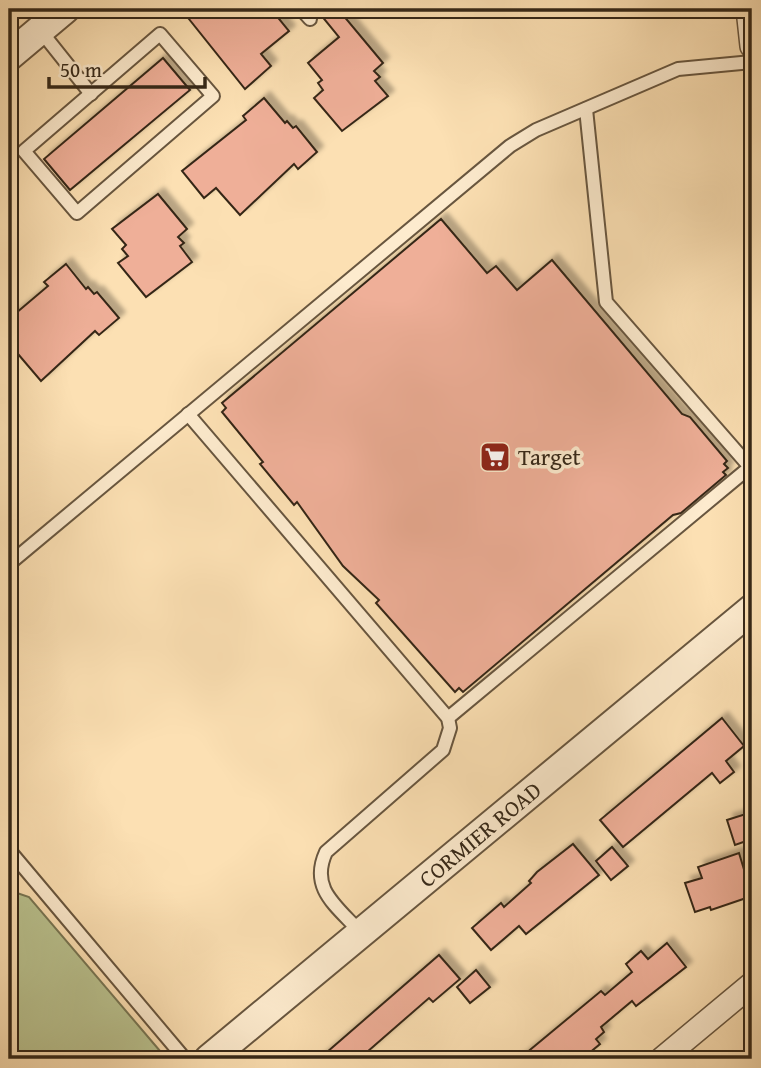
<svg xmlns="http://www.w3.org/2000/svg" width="761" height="1068" viewBox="0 0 761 1068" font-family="'Gentium Book Plus',serif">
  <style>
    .green { fill: #bac390; stroke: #787654; stroke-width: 2 }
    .building { fill: #efaf98; stroke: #362818; stroke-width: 2; filter: url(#shadow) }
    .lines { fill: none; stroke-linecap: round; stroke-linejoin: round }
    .service-casing { stroke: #68563f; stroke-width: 16 }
    .minor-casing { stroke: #68563f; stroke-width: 26 }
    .tertiary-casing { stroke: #68563f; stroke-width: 32 }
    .service { stroke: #fdebce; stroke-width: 12 }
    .minor { stroke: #fdebce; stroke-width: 23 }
    .tertiary { stroke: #fdebce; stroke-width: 28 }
    .labels { text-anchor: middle; stroke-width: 7; stroke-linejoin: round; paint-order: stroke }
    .poi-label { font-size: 23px; fill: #362818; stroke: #fdebce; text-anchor: start }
    .street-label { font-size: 23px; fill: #362818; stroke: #fdebce }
  </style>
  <defs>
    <filter id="shadow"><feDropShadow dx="6" dy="-6" stdDeviation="2" flood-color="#0004"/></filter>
  </defs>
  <rect width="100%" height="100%" fill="#fce0b3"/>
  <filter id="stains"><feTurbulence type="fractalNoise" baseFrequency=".00286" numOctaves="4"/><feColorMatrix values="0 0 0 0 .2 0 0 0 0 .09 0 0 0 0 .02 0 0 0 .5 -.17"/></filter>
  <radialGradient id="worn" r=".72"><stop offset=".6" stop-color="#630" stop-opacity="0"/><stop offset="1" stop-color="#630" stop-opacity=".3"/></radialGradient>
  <polygon class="green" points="17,893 29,897 160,1051 151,1059 9,1059 9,896"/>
  <g class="building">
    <polygon points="181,9 271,9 289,31 261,54 271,66 245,89"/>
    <polygon points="316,9 338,9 383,63 374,71 380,77 375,81 388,96 342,131 314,98 323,90 318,83 322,80 308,63 339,37"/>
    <polygon points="163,58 190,90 70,190 44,159"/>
    <polygon points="264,98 285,123 287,121 293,128 296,126 317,152 298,169 294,164 240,215 216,188 204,198 182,171 246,120 243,116"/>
    <polygon points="158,194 187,229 178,237 184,243 180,246 192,262 146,297 118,263 128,256 122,249 126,245 112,229"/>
    <polygon points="441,219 487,273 496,266 517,290 552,260 682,414 690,417 727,461 724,464 728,468 723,472 726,475 681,513 673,515 463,692 459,688 455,692 376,603 379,600 343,566 297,502 294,505 260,464 263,462 222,412 226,408 222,403"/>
    <polygon points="66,264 86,289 88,287 94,294 97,292 119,318 99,335 95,331 41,381 18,354 9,361 9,319 48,286 44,282"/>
    <polygon points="722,718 744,746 726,761 734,772 720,783 712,773 623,847 600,820"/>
    <polygon points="752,812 752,839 735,845 727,820"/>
    <polygon points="573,844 599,875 526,934 519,926 491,950 472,928 501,903 504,907 531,883 529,881 537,872"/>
    <polygon points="612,847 628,866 611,880 596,861"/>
    <polygon points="739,853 752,896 711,910 710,907 695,912 685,883 702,878 698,867"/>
    <polygon points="667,943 686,967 636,1006 632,1001 601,1027 604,1032 596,1039 600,1044 582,1059 519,1059 601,991 605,995 632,972 626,964 641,951 648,959"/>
    <polygon points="439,955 460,979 433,1002 429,998 359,1059 319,1059"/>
    <polygon points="476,970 490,987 470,1003 457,987"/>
  </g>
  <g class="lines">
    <g class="service-casing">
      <g id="service">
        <polyline points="301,9 310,19"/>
        <polyline points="40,30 91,94"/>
        <polygon points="160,34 213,96 77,213 24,151"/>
        <path d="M188,414L448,718L450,728L443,750L326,852C309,889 337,906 361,933"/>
        <polyline points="9,564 510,146 536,130 678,69 752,62"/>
        <polyline points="448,718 750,467 606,302 586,109"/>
        <polyline points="9,850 185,1059"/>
      </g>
    </g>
    <g class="minor-casing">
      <g id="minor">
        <polyline points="748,9 752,46"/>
        <polyline points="662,1059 752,984"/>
      </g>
    </g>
    <g class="tertiary-casing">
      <g id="tertiary">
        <polyline points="9,56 65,9"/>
        <path id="s1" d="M209,1059L752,609"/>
      </g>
    </g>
    <use href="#service" class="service"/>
    <use href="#minor" class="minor"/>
    <use href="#tertiary" class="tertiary"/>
  </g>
  <defs>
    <g id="supermarket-square" transform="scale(1.575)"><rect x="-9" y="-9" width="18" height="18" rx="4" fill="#8f2418" stroke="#fdebce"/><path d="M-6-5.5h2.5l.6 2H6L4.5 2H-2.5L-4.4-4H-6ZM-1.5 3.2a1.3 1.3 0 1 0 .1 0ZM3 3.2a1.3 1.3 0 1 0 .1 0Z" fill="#fff"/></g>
  </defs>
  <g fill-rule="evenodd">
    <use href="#supermarket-square" x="495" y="457"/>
  </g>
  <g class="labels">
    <g class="poi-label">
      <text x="518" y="465">Target</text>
    </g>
    <g class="street-label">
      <text dy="8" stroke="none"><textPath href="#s1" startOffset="352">CORMIER ROAD</textPath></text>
    </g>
  </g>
  <rect width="761" height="1068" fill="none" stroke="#fce0b3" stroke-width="35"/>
  <rect x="10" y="10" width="740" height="1047" fill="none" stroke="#362818" stroke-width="3.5"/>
  <rect x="18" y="18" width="726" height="1033" fill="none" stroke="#362818" stroke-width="2"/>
  <path d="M49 77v10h156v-10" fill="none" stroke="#362818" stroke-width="3.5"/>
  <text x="60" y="77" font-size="21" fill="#362818" stroke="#fdebce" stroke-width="5" paint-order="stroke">50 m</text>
  <rect width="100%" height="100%" filter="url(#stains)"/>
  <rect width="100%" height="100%" fill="url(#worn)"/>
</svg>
